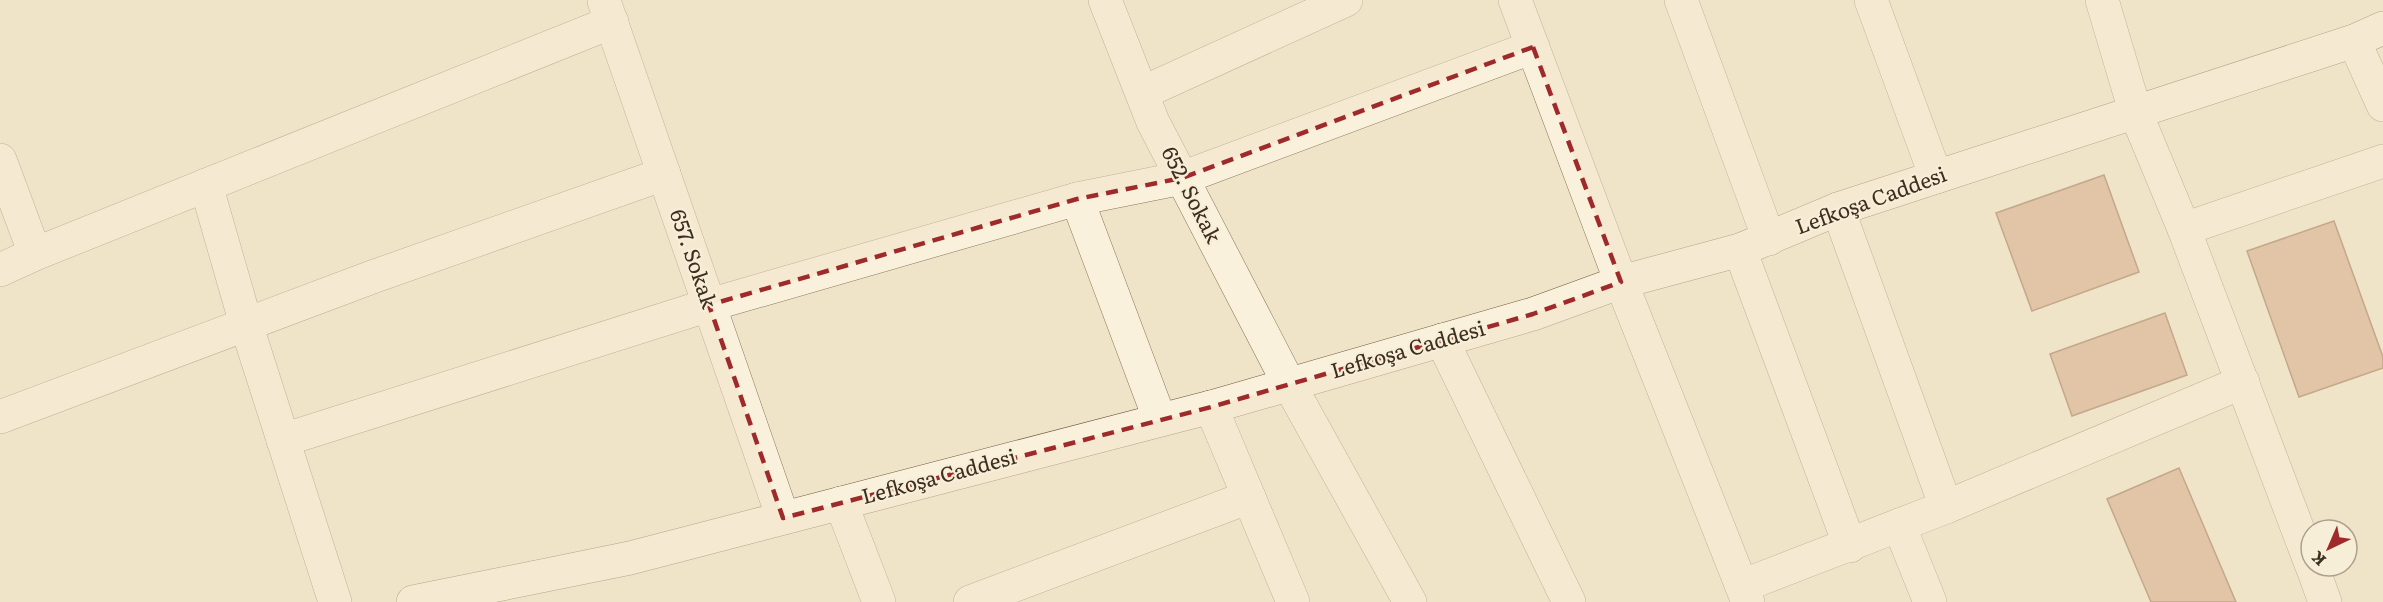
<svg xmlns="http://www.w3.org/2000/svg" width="2383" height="602" viewBox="0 0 2383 602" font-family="Literata,serif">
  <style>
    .building { fill: #cf9f7d; stroke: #8d5f41; stroke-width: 1.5 }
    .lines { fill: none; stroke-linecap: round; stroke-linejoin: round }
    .street-casing { stroke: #8d765c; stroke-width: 34 }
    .secondary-casing { stroke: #6f573f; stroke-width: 34 }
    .street { stroke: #faf1dc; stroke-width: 33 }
    .secondary { stroke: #faf1dc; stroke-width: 33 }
    .marked { fill: none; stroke: #9e2a2b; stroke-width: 4.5; stroke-dasharray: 12 8; stroke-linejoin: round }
    .labels { text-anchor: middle; stroke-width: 4.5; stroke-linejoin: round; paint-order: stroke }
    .street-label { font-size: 21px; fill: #3d2e20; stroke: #f7eed8 }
  </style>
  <rect width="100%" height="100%" fill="#f0e4c8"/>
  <g class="building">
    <polygon points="2104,175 2139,272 2032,311 1996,213"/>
    <polygon points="2334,221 2383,357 2383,368 2299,397 2247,251"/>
    <polygon points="2165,313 2187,375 2072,416 2050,354"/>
    <polygon points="2179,468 2236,602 2151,602 2107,499"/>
  </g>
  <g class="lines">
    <g class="street-casing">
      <g id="street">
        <polyline points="1105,0 1153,122 1289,384 1410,602"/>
        <polyline points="1515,0 1621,282 1748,602"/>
        <polyline points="1681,0 1769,239"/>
        <polyline points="1871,0 1936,177"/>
        <polyline points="2102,0 2135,111 2184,229 2311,564"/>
        <polyline points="604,1 783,518"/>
        <polyline points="2354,41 2383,105"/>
        <polyline points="1142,93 1346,0"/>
        <polyline points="0,160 35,254 612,22"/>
        <polyline points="206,185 246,324 335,602"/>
        <polyline points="1077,199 1160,420"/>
        <polyline points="1838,209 1946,507"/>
        <polyline points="2184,229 2383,161"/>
        <polyline points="1740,250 1850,546"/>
        <polyline points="0,270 35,254"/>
        <polyline points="1442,340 1569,602"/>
        <polyline points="1211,407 1293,602"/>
        <polyline points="0,417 375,276 664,174"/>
        <polyline points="283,440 709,305 1077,199 1182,178 1533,47"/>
        <polyline points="841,503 879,602"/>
        <polyline points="1899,525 1930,602"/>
        <polyline points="2312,566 2325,602"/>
        <polyline points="1742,586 1946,507 2243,382"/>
        <polyline points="970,602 1249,497"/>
      </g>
    </g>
    <g class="secondary-casing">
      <polyline id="secondary" points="413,602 630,558 1211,407 1533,314 1621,282 1740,250 1838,209 2354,41 2383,28"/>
    </g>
    <use href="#street" class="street"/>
    <use href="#secondary" class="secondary"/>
  </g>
  <path d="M0 0H2383V602H0ZM1533,47L1621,282L1533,314L1211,407L783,518L709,305L1077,199L1182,178Z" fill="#f0e4c8" fill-opacity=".55" fill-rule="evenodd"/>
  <path class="marked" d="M1533,47L1621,282L1533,314L1211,407L783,518L709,305L1077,199L1182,178Z"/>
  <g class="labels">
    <g class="street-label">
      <text transform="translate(1191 195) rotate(63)" y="7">652. Sokak</text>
      <text transform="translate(1871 201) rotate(-20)" y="7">Lefkoşa Caddesi</text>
      <text transform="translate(693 259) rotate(71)" y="7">657. Sokak</text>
      <text transform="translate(1408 350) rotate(-16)" y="7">Lefkoşa Caddesi</text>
      <text transform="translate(939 477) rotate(-15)" y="7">Lefkoşa Caddesi</text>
    </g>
  </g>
  <g transform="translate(2329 548) rotate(224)"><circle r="28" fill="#f7eed8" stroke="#ada18e" stroke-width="1.5"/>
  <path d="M0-4.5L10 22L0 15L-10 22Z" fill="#9e2a2b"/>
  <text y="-9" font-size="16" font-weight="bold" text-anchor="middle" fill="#3d2e20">K</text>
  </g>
</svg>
